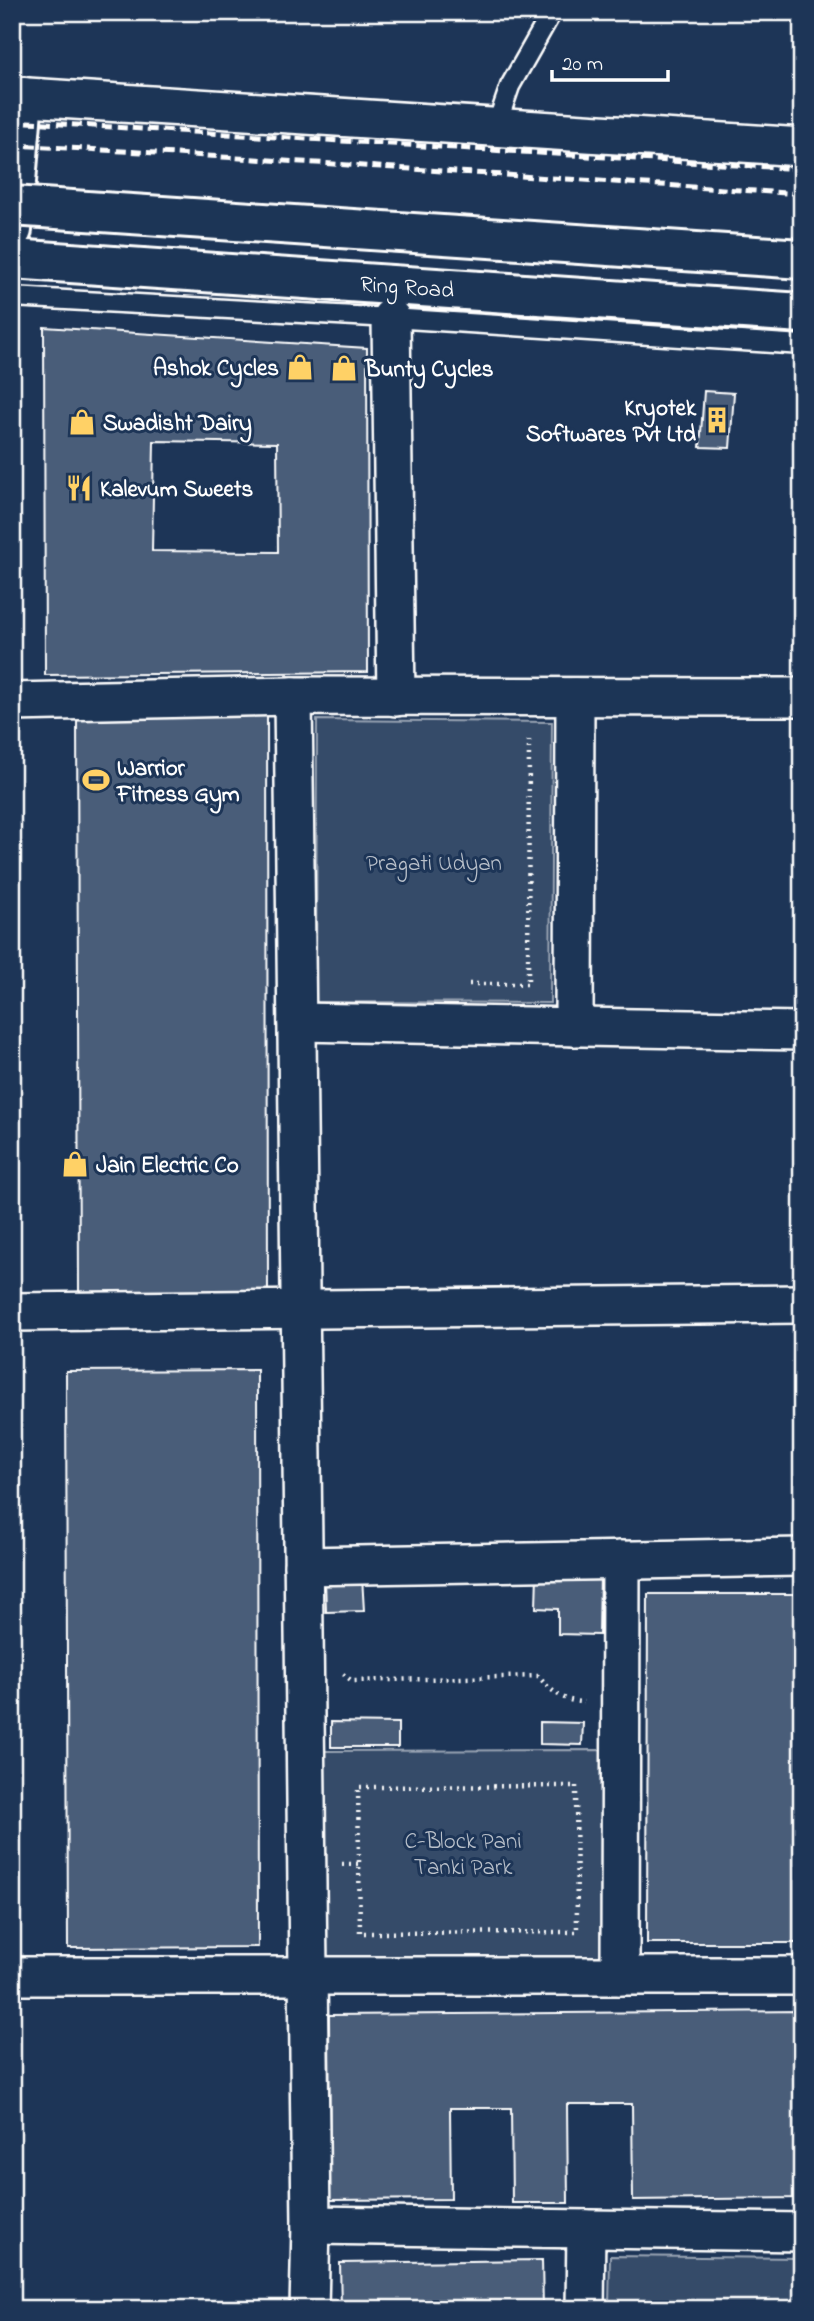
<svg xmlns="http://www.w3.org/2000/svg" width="814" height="2321" viewBox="0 0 814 2321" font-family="'Indie Flower',sans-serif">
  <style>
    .green { fill: #364b69; stroke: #9aa5b4; stroke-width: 2 }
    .building { fill: #4a5d79; stroke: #fff; stroke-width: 2; fill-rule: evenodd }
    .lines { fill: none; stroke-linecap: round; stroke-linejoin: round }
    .service-casing { stroke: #fff; stroke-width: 23 }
    .minor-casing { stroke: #fff; stroke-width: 42 }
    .tertiary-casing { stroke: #fff; stroke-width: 44 }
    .trunk-casing { stroke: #fff; stroke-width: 44 }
    .path { stroke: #fff; stroke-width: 4.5; stroke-dasharray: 2 5; stroke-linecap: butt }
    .service { stroke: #1d3557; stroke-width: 18 }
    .minor { stroke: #1d3557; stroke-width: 37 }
    .tertiary { stroke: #1d3557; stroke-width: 38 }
    .trunk { stroke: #1d3557; stroke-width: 38 }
    .rail { stroke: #fff; stroke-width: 5; stroke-dasharray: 10 5; stroke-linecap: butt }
    .trunk-bridge-casing { stroke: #fff; stroke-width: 44; stroke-linecap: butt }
    .trunk-bridge { stroke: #1d3557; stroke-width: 38 }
    .labels { text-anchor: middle; stroke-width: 6; stroke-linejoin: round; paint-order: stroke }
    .street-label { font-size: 23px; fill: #fff; stroke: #1d3557 }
    .poi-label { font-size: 23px; font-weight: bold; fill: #fff; stroke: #1d3557; text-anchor: start }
    .park-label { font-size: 23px; fill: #b9c0ca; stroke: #1d3557 }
  </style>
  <rect width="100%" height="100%" fill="#1d3557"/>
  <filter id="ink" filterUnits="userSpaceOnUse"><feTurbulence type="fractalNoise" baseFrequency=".0143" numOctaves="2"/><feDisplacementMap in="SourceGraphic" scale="14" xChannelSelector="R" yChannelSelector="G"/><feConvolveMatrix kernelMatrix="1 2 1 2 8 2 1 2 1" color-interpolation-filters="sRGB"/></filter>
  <g filter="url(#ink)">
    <g class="green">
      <polygon points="317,720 552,722 550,1003 316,1002"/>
      <polygon points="601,1750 602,1956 326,1957 325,1751"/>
      <polygon points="610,2256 802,2258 802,2309 609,2309"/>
    </g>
    <g class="building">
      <path d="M44,327L367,348L368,672L45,675ZM154,441L277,443L278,552L152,551Z"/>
      <polygon points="704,391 734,393 730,448 700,447"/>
      <polygon points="77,716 267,716 268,1293 79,1293"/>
      <polygon points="257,1370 258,1947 68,1948 66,1371"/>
      <polygon points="600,1572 599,1635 558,1634 558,1609 536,1608 537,1574"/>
      <polygon points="362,1577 364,1611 326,1612 325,1578"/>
      <polygon points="648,1594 802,1594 802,1943 647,1943"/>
      <polygon points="331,1722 398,1723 398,1747 331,1747"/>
      <polygon points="540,1722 583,1723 582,1745 540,1744"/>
      <polygon points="802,2011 802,2198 633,2200 632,2104 567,2104 568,2203 512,2203 511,2108 450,2108 451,2199 330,2200 329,2015"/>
      <polygon points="542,2260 543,2309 341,2309 340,2263"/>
    </g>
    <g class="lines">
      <g class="service-casing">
        <g id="service">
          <polyline points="496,127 510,86 552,12"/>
          <polyline points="12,297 391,318 802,345"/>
        </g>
      </g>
      <g class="minor-casing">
        <g id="minor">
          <polyline points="12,96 802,147"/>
          <polyline points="391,318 396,697"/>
          <polyline points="293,696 311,2225 309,2309"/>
          <polyline points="12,702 293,696 802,697"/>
          <polyline points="297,1022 802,1031"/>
          <polyline points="574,1027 575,697"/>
          <polyline points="12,1312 802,1304"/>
          <polyline points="303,1566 802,1557"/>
          <polyline points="12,1976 802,1976"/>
          <polyline points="620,1976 621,1560"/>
          <polyline points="311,2225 802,2232"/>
          <polyline points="585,2309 586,2229"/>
        </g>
      </g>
      <g class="tertiary-casing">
        <polyline id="tertiary" points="12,230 23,97"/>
      </g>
      <g class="trunk-casing">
        <g id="trunk">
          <path id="s1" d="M12,259L802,313"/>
        </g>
      </g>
      <g class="path">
        <polyline points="469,984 528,984 529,738 526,738"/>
        <path d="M343,1674L352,1681L538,1676C551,1691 564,1702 584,1702"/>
        <polygon points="576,1786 577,1932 360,1933 358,1787"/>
        <polyline points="342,1864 359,1864"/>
      </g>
      <use href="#service" class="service"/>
      <use href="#minor" class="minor"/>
      <use href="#tertiary" class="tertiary"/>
      <use href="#trunk" class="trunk"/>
      <g class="rail">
        <polyline points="12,121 802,169"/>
        <polyline points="12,145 176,154 802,194"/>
      </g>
      <g class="trunk-bridge-casing">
        <polyline id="trunk-bridge" points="12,206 802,259"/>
      </g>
      <use href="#trunk-bridge" class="trunk-bridge"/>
    </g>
  </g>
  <defs>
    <g id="shop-bare" transform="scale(2.1)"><path d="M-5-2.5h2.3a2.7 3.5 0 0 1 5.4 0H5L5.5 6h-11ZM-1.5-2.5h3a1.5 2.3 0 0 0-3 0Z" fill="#ffd166" stroke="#1d3557" stroke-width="2.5" paint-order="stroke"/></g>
    <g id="building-bare" transform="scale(2.1)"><path d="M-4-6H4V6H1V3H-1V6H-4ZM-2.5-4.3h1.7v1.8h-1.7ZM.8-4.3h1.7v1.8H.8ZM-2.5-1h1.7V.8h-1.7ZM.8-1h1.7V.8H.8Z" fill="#ffd166" stroke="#1d3557" stroke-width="2.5" paint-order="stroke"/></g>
    <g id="restaurant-bare" transform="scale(2.1)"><path d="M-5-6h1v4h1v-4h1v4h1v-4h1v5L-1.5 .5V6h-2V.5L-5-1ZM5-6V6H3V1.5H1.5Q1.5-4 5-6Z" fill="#ffd166" stroke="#1d3557" stroke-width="2.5" paint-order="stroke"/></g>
    <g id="stadium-bare" transform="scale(2.1)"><path d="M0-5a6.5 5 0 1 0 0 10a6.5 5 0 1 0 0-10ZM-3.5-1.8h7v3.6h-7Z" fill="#ffd166" stroke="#1d3557" stroke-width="2.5" paint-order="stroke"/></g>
  </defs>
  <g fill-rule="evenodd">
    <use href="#shop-bare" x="300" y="367"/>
    <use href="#shop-bare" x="344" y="368"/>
    <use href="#building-bare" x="717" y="420"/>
    <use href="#shop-bare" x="82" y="422"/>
    <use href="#restaurant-bare" x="79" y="488"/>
    <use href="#stadium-bare" x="96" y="780"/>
    <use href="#shop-bare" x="75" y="1164"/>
  </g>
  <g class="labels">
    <g class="street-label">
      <text dy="8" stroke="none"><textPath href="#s1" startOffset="396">Ring Road</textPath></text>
    </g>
    <g class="poi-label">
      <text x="279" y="375" text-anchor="end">Ashok Cycles</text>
      <text x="365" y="376">Bunty Cycles</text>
      <text x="696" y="415" text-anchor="end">Kryotek<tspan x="696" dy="26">Softwares Pvt Ltd</tspan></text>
      <text x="103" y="430">Swadisht Dairy</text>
      <text x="100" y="496">Kalevum Sweets</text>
      <text x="117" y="775">Warrior<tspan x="117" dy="26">Fitness Gym</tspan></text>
      <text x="96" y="1172">Jain Electric Co</text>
    </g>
    <g class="park-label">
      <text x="434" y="870">Pragati Udyan</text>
      <text x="463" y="1848">C-Block Pani<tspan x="463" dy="26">Tanki Park</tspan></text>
    </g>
  </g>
  <rect width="814" height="2321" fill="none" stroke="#1d3557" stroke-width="42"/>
  <rect x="21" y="21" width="772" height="2279" fill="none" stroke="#fff" stroke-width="2.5" filter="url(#ink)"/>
  <path d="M552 70v10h116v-10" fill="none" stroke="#ffffff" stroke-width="3.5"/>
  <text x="562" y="70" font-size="21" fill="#ffffff" stroke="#1d3557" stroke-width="5" paint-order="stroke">20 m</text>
</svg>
